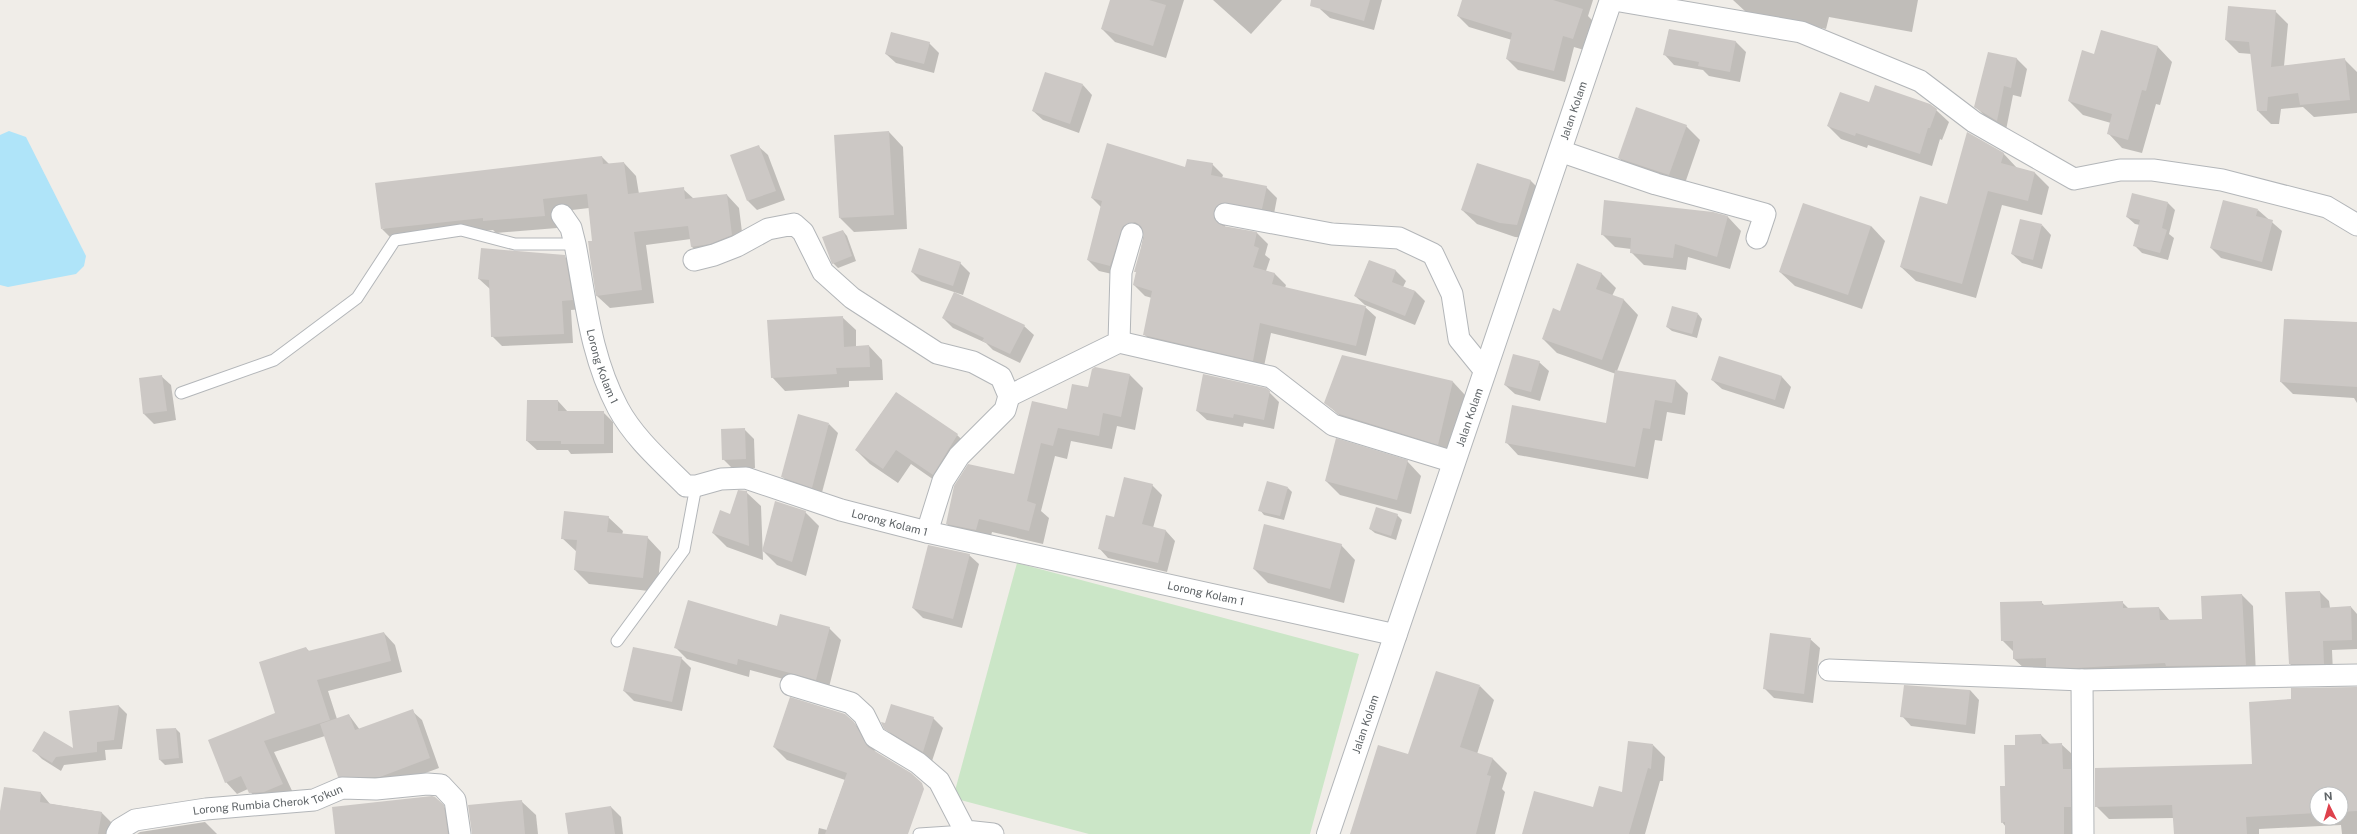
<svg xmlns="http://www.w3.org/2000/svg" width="2357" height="834" viewBox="0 0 2357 834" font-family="'Public Sans',sans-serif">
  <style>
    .green { fill: #cbe6c7 }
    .water { fill: #afe4f9 }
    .shadow { fill: #0003; fill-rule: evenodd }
    .building { fill: #ccc8c5 }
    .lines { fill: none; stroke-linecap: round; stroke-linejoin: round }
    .service-casing { stroke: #b3b6b9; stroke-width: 13 }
    .minor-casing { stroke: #b3b6b9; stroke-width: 23 }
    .tertiary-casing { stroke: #b3b6b9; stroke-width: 24 }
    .service { stroke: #fff; stroke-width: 11 }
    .minor { stroke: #fff; stroke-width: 21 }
    .tertiary { stroke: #fff; stroke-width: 22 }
    .labels { text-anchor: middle; stroke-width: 4; stroke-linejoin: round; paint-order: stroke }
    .street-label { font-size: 11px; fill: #5f6467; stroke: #fff }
  </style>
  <rect width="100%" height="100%" fill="#f0ede8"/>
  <polygon class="green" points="1017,563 1359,654 1310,834 1089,834 953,798"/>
  <polygon class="water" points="9,131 26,137 86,256 84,266 76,274 8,287 0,285 0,135"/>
  <g class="shadow">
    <polygon points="1111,0 1184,0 1166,58 1115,42 1102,29"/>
    <polygon points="1213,0 1282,0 1251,34"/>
    <polygon points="1323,0 1382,0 1374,30 1330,18 1320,9"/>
    <polygon points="1463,0 1593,0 1588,16 1594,22 1584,50 1574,47 1565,82 1518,70 1507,59 1512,40 1469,27 1458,16"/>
    <polygon points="1733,0 1918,0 1912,32 1829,17 1826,29 1746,12"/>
    <polygon points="2275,11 2288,24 2284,66 2345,60 2357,72 2357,113 2314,117 2303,107 2281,109 2279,124 2271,124 2258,111 2252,54 2239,53 2226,40"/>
    <polygon points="1669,30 1736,42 1746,52 1740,82 1709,76 1703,70 1674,65 1665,55"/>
    <polygon points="2102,32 2158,47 2172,62 2160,105 2156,104 2142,153 2122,148 2108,133 2111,123 2083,115 2069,101 2095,55"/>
    <polygon points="929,43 939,53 934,73 896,63 886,54"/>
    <polygon points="1989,54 2017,59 2027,69 2021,97 2013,95 2006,130 1985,116 1975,106"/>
    <polygon points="1083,85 1092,95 1079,133 1043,120 1033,111"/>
    <polygon points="1870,104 1936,110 1949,122 1942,140 1940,139 1932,166 1868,145 1867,148 1841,139 1828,126"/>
    <polygon points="1686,126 1700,140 1683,189 1633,172 1619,158"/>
    <polygon points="889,132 903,147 907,229 854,232 840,218"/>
    <polygon points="758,146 768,155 785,200 757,210 748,201"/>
    <polygon points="2003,153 2017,168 2035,173 2049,187 2042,215 2002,205 1976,298 1916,281 1901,267 1948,205"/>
    <polygon points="602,157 610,165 624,163 636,176 639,194 683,189 694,199 727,195 739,208 744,248 705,259 692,247 691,239 646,245 654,303 610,308 597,296 591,257 593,241 589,208 555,212 557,228 496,233 493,230 394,241 382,229"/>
    <polygon points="1212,164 1223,175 1222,178 1266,187 1277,198 1273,219 1226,217 1225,227 1257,233 1268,244 1265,255 1270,259 1266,271 1275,274 1286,285 1285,288 1365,307 1376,317 1366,356 1271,333 1263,371 1155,346 1145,335 1152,298 1145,296 1134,285 1144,233 1134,236 1121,276 1099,271 1088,260 1101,207 1092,198 1186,168"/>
    <polygon points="1478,164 1531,181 1545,195 1531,238 1515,237 1477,224 1462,210"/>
    <polygon points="2168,203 2175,210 2169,234 2174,238 2168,260 2142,253 2134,245 2140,225 2135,224 2127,217"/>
    <polygon points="2258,210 2282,231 2272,271 2221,258 2211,248"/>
    <polygon points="1713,213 1728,217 1741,231 1730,269 1688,257 1686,270 1644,265 1631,252 1631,249 1615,247 1602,234"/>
    <polygon points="2042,225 2051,235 2042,269 2022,263 2012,254"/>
    <polygon points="1871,226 1885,241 1862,309 1795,286 1780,272"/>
    <polygon points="843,231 847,236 856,261 838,268 833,263"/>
    <polygon points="564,256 574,266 582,309 571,310 573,343 502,346 492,336 490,289 479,279"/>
    <polygon points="1369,261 1396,271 1406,281 1403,287 1415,291 1425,301 1415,325 1365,305 1355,296"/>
    <polygon points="960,263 970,273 963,295 921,281 912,272"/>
    <polygon points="1601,273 1616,288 1612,296 1624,300 1638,315 1617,371 1676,381 1688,393 1685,415 1667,412 1662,441 1655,440 1648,479 1518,455 1506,442 1607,424 1616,374 1557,353 1543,339 1560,312"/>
    <polygon points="1698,314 1702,319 1697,338 1672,331 1667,327"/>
    <polygon points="842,317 856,330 856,347 869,346 882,360 883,380 849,381 849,387 785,391 772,377"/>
    <polygon points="943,318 1024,326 1034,335 1020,363 993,350 986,343 953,328"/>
    <polygon points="2357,323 2357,403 2354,398 2293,394 2281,382"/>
    <polygon points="1539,362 1549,371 1540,401 1515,394 1505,385"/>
    <polygon points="1130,375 1143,388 1135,430 1117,426 1112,449 1071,441 1067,459 1055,456 1041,511 1049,518 1043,544 992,532 989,543 960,537 947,524 1015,476 1033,402 1068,410 1089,389"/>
    <polygon points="161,376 171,385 176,420 154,424 144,414 140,379"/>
    <polygon points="1782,377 1791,387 1784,409 1722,389 1712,380"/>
    <polygon points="1453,382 1465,395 1450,457 1352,427 1325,402"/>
    <polygon points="1269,392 1279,402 1274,429 1244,423 1243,427 1207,420 1197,411"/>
    <polygon points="896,393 957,435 972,449 947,489 911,464 898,483 870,464 856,450"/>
    <polygon points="528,401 558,401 568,412 603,412 613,422 613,453 571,454 568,450 537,450 527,441"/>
    <polygon points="829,424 838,433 821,496 792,487 783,477"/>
    <polygon points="744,429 754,439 755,468 733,469 723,459"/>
    <polygon points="1407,461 1421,476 1411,514 1340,495 1326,481"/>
    <polygon points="1152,485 1162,495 1153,528 1166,531 1175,541 1167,572 1108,558 1099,548 1114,518"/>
    <polygon points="1288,488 1292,492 1284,520 1264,515 1260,510"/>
    <polygon points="746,492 761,506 763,560 727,547 713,533 730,516"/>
    <polygon points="805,512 819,526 806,576 777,565 763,551"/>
    <polygon points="1397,515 1402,520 1396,540 1375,533 1370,529"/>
    <polygon points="608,517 623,531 622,535 647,537 661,552 657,592 589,584 575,570 577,552 562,538"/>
    <polygon points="1341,545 1355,560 1344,603 1268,583 1254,569"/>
    <polygon points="969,555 979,564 962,628 923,618 913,608"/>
    <polygon points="2320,592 2329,601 2330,608 2351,607 2357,614 2357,649 2332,650 2333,673 2300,673 2290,664"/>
    <polygon points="2242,595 2253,606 2256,675 2025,669 2014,659 2013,651 2002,640 2041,602 2045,606 2122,602 2129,609 2159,608 2170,621 2203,620"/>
    <polygon points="778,627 829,628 841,640 828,691 750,670 749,677 687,659 675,647"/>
    <polygon points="384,633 395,645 402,672 328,691 337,719 349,715 360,730 412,711 422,720 439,768 390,786 349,786 339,776 325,736 274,752 294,795 261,804 248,789 237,794 226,782 277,714 306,648 310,652"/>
    <polygon points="1810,639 1820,648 1813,703 1774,698 1764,688"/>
    <polygon points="681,658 691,668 682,711 634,701 624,691"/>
    <polygon points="1480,686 1494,700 1477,754 1493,759 1507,773 1502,789 1505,792 1495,834 1351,834 1408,755"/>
    <path d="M2357,687V834H2342L2341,825L2259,829V834H2175L2174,818L2109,819L2096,806L2253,765L2292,700ZM2317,794H2341V818H2317Z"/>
    <polygon points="1970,690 1979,700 1975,734 1911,726 1902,716"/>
    <polygon points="119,706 127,714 122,749 105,750 106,760 64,765 61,771 42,759 34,751 75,750 70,711"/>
    <polygon points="933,718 943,728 932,761 895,738 885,728"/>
    <polygon points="854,723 867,736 876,753 899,834 818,834 819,828 827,830 845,780 787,760 774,747"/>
    <polygon points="176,729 180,733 183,763 165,765 160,760 157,730"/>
    <polygon points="2041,735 2050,744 2061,744 2072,754 2081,834 2006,834 2006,827 2002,822 2006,787 2016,746"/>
    <polygon points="1653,745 1665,757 1663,781 1660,781 1645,834 1523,834 1594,808 1623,793"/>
    <polygon points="4,788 41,793 50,804 101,812 111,822 109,834 0,834"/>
    <polygon points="435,798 453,816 456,834 336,834"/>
    <polygon points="521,801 536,815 538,834 472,834"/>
    <polygon points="611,807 621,817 623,834 569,834"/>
    <polygon points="205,822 217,834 137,834 140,832"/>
  </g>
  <g class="building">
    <polygon points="1110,0 1149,0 1166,5 1153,46 1101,29"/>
    <polygon points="1311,0 1370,0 1364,21 1310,6"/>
    <polygon points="1462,0 1553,0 1583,9 1573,39 1563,36 1554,71 1506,59 1512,33 1457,16"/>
    <polygon points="2228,6 2276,10 2271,67 2345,58 2350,100 2300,105 2298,93 2268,97 2267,111 2257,111 2249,42 2225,40"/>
    <polygon points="1669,29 1736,41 1730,72 1698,66 1699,62 1663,55"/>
    <polygon points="2101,30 2158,46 2146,91 2142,90 2128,140 2107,134 2112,114 2068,101 2082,50 2094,54"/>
    <polygon points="891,32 930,42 924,64 885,54"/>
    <polygon points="1988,52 2017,58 2011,88 2004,86 1997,121 1974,107"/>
    <polygon points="1045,72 1083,84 1070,124 1032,111"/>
    <polygon points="1875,85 1930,104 1937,109 1930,128 1928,128 1920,154 1856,133 1855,136 1827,126 1840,92 1869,102"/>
    <polygon points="1636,107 1687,125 1669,175 1618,158"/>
    <polygon points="889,131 894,215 839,218 834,135"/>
    <polygon points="1967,132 2004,153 2001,163 2035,172 2028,201 1988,191 1962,284 1900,267 1920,196 1947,204"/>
    <polygon points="1107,143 1185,167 1187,159 1213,163 1211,175 1267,186 1262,209 1221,203 1216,207 1214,218 1223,226 1257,232 1254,246 1259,248 1253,267 1275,273 1272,284 1366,306 1356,346 1260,323 1253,361 1143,335 1152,291 1133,285 1136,272 1134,272 1144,237 1141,226 1135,222 1123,226 1110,266 1087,260 1102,201 1091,198"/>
    <polygon points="759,145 776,191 747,201 730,155"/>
    <polygon points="602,156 603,164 624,162 628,194 684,187 685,199 727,194 732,235 710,244 691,247 688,226 634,232 642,290 596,296 590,257 588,241 592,241 587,194 543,199 545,216 483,221 483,218 381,229 375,183"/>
    <polygon points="1477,163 1531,180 1517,225 1500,223 1461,210"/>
    <polygon points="2132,193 2168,202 2162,228 2167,230 2160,253 2133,246 2140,220 2126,217"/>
    <polygon points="1604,200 1713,212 1728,216 1717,257 1675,244 1673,258 1630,253 1631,238 1601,235"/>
    <polygon points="2223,200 2258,209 2256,216 2273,220 2262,262 2210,248"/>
    <polygon points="1803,203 1871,226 1848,295 1779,272"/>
    <polygon points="2020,219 2042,224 2033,260 2011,254"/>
    <polygon points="843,230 852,256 832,264 822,237"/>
    <polygon points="481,248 565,255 573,300 562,301 564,334 491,337 489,280 478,279"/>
    <polygon points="919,248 961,262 953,286 911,272"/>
    <polygon points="1369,260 1396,270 1392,282 1415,291 1405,316 1354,296"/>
    <polygon points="1577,263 1602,273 1596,289 1624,299 1602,360 1542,339 1553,308 1560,311"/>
    <polygon points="954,292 1025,325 1010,354 982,341 984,338 942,318"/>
    <polygon points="1672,306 1698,313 1692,334 1666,327"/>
    <polygon points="843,316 844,347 869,345 870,367 836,368 837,374 771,378 767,320"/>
    <polygon points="2284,319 2357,322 2357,387 2280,382"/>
    <polygon points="1513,354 1540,361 1531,392 1504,385"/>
    <polygon points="1342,355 1453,381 1438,445 1339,414 1324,403"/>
    <polygon points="1719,356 1782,376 1775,400 1711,380"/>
    <polygon points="1095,367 1130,374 1121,417 1103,413 1099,436 1058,428 1053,446 1041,443 1027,501 1036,504 1029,531 979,519 976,530 946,524 954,486 968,464 1014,474 1032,401 1067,409 1072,384 1088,387 1092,369"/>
    <polygon points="1615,370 1676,380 1672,403 1655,400 1650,429 1643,428 1635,467 1505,443 1512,405 1606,423"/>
    <polygon points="1203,374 1266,388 1270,391 1264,420 1234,414 1233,418 1196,411"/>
    <polygon points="162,375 167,411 143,414 139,378"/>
    <polygon points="896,392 958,434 933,475 896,450 883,469 855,450"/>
    <polygon points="527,400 558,400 558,411 604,411 604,444 561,444 561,441 526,441"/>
    <polygon points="798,414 829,423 812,488 781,477"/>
    <polygon points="745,428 746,459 722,460 721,429"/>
    <polygon points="1336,438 1408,460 1397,500 1325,481"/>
    <polygon points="1124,477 1153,484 1142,524 1166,530 1158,563 1098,549 1106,515 1114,517"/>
    <polygon points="1267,481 1288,487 1280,516 1258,511"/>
    <polygon points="738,490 747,491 749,546 712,533 720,510 730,514"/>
    <polygon points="775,501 806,511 792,562 762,551"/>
    <polygon points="1376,507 1398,514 1391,536 1369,529"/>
    <polygon points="564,511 609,516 607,532 648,536 643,578 574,570 577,540 561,539"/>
    <polygon points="1264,524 1342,544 1330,589 1253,569"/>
    <polygon points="928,545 970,554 953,619 912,608"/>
    <polygon points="2320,591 2321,608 2351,606 2352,640 2323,641 2324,664 2289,664 2285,592"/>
    <polygon points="2242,594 2246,665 2166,666 2165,663 2076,668 2046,667 2046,658 2013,659 2013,641 2001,641 2000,602 2042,601 2042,605 2123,601 2123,608 2159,607 2160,620 2202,619 2201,596"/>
    <polygon points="688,600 777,626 780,614 830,627 816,680 738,659 737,665 674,648"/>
    <polygon points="384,632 391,661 317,680 330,720 264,741 283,784 264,792 249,793 241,776 225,783 208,740 275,713 259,662 306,647 308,651"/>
    <polygon points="1770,633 1811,638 1804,694 1763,689"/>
    <polygon points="633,647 682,657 672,702 623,691"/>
    <polygon points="1436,671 1480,685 1460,747 1493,758 1487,775 1491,776 1476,834 1350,834 1378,745 1408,754"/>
    <polygon points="1904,685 1970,690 1966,725 1900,717"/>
    <polygon points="2357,687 2357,811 2341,812 2341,794 2317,794 2317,813 2246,817 2247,834 2174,834 2172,805 2095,807 2095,768 2252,764 2249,702 2291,699 2291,688"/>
    <polygon points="790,697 845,714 854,722 868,747 911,773 922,783 924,789 908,834 825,834 847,773 773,747"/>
    <polygon points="891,704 934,717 923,752 884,729 881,722 885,723"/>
    <polygon points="119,705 114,740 97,742 97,752 56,757 52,763 32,751 44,731 73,748 69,711"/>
    <polygon points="413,709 430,758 380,777 338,777 320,724 349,714 355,730"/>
    <polygon points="176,728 179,758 159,760 156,729"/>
    <polygon points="2041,734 2042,744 2062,743 2063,769 2071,769 2071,807 2064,807 2064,834 2005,834 2005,822 2001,823 2000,786 2005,786 2004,745 2015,745 2015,735"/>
    <polygon points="1628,741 1653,744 1651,769 1648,768 1629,834 1522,834 1534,791 1593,807 1599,786 1622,792"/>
    <polygon points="4,787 41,792 40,802 102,812 98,834 0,834 0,811"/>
    <polygon points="432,796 435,797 444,805 448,834 335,834 332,807"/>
    <polygon points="522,800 525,834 472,834 468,805"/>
    <polygon points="611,806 615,834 568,834 565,813"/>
  </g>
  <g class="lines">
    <g class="service-casing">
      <g id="service">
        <polyline points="181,393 274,360 357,298 395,240 461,230 515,244 575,244"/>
        <polyline points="617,641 684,550 696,486"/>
        <polyline points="919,834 965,831"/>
      </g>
    </g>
    <g class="minor-casing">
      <g id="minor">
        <polyline points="1614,0 1801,32 1920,81 1974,122 2074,179 2120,170 2153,170 2222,180 2327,207 2357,225"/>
        <polyline points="1560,151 1656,184 1765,214 1757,238"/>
        <polyline points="1225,214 1332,234 1399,238 1433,254 1452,294 1459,339 1485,371"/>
        <path id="s1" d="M562,215L571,228L575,244C586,301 590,355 618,408C634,438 662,462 686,486H696L721,479L746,478L841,510L927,532L1396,635"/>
        <polyline points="694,260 714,255 737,246 768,229 794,224 803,232 823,272 852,298 937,353 973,362 1001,377 1009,396 1005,410 959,456 943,481 927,532"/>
        <polyline points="1119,342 1271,377 1333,425 1454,462"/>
        <polyline points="1009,396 1119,342 1121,272 1132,234"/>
        <polyline points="1829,670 2082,680 2357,675"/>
        <polyline points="2082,680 2083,834"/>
        <polyline points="791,685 851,703 864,715 875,737 918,763 939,781 965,831 993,834"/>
        <path id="s2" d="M117,834L120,829L135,820L206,809L314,800L342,788L376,789L427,784L441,785L455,800L460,834"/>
      </g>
    </g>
    <g class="tertiary-casing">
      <g id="tertiary">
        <path id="s3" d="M1328,834L1611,0"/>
      </g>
    </g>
    <use href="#service" class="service"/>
    <use href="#minor" class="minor"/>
    <use href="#tertiary" class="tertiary"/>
  </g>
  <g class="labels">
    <g class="street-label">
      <text dy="4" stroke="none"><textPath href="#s3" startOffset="764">Jalan Kolam</textPath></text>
      <text dy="4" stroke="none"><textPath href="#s1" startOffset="158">Lorong Kolam 1</textPath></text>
      <text dy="4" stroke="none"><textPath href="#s3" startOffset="440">Jalan Kolam</textPath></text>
      <text dy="4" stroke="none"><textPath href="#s1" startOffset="518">Lorong Kolam 1</textPath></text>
      <text dy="4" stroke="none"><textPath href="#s1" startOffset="842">Lorong Kolam 1</textPath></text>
      <text dy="4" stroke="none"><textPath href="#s3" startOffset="116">Jalan Kolam</textPath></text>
      <text dy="4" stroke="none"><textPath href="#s2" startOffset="158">Lorong Rumbia Cherok To'kun</textPath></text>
    </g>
  </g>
  <g transform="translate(2329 806) rotate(355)"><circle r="19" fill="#ffffff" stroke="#bfc1c2"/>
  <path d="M0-3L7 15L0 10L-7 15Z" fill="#de414c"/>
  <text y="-6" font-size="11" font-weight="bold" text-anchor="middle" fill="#5f6467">N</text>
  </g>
</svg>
